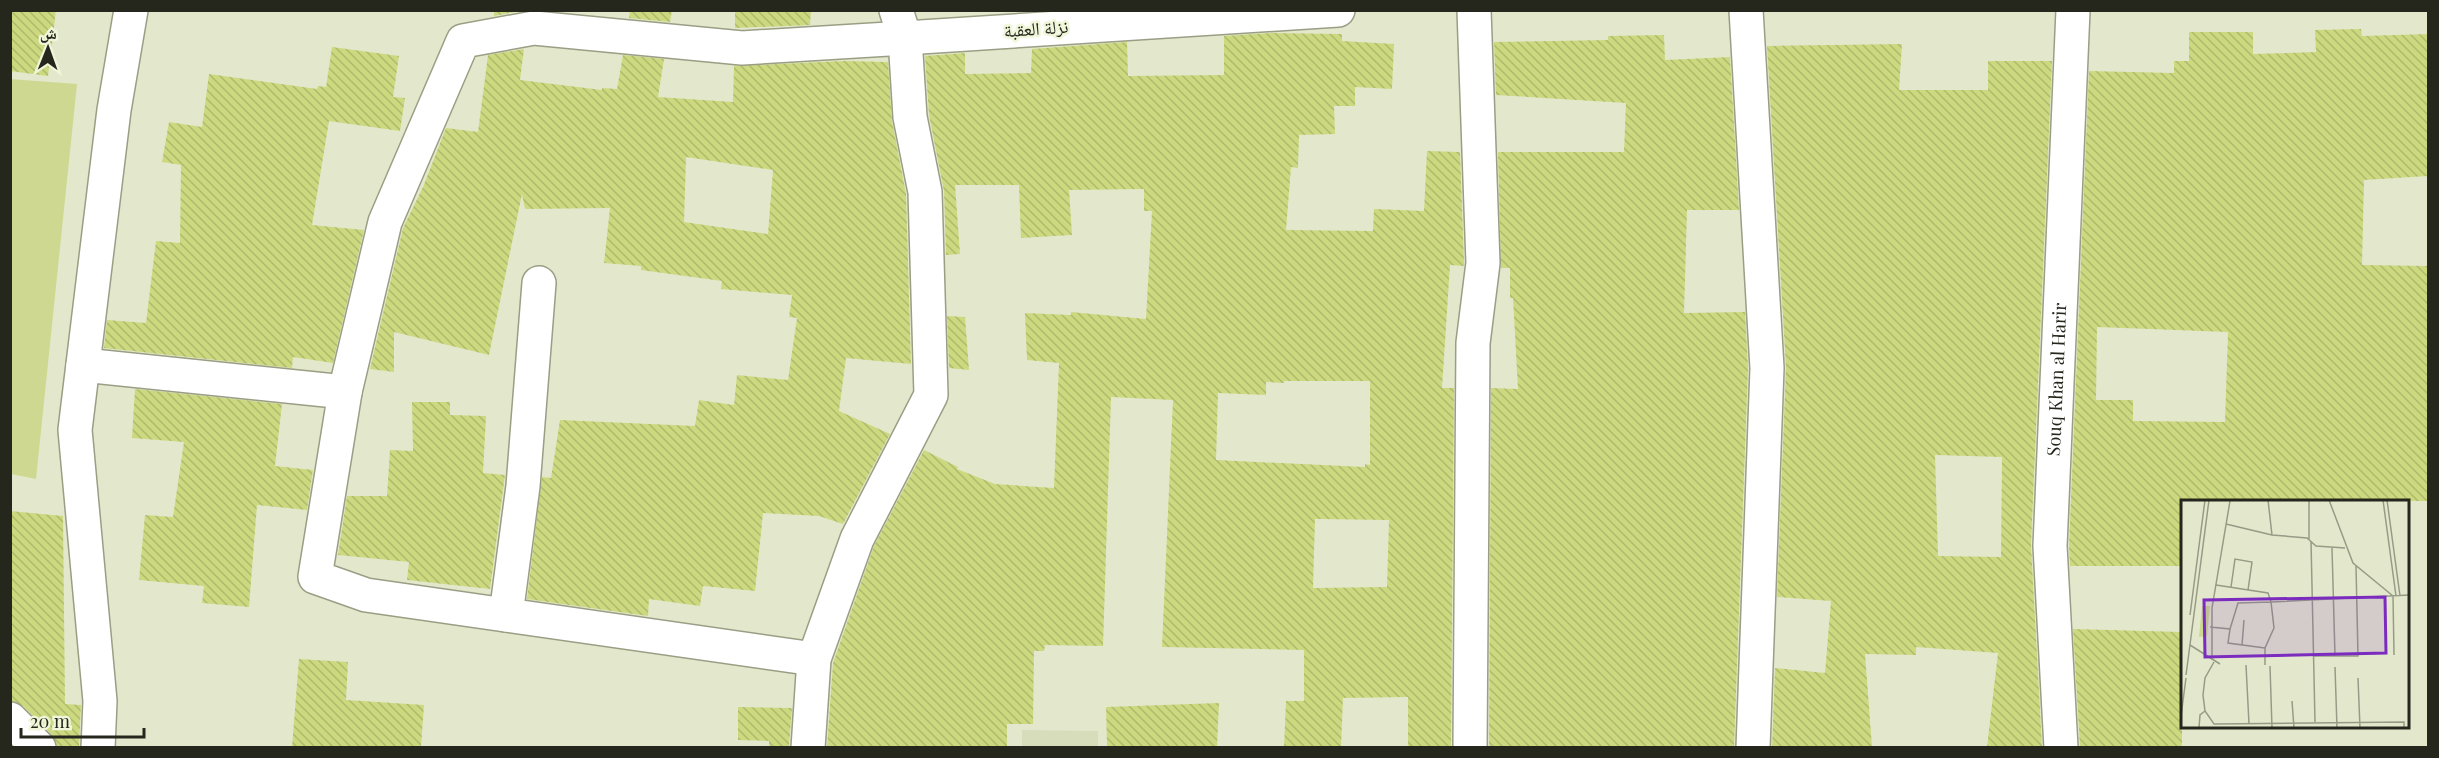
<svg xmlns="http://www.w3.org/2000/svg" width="2439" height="758" viewBox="0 0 2439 758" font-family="'Playfair Display','Noto Naskh Arabic',serif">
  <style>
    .built { fill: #d7ddba }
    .grass { fill: #ced891 }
    .building { fill: url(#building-back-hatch); fill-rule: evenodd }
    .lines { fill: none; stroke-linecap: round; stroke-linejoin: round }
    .minor-casing { stroke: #9a9e84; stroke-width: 36 }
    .minor { stroke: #fff; stroke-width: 33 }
    .labels { text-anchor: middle; stroke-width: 5; stroke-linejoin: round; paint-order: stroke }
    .street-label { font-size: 18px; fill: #25271c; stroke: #f0f6da }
    .inset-road { fill: none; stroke: #979b86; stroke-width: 1.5 }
    .view { fill: #7b2cbf; fill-opacity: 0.15; stroke: #7b2cbf; stroke-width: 3 }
    .inset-edge { fill: none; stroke: #25271c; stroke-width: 3 }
  </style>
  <defs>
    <pattern id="building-back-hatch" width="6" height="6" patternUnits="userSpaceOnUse" patternTransform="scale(1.5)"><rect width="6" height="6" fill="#cdd97f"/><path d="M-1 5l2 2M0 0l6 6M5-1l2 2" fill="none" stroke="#b0ba6d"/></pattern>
  </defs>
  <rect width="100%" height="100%" fill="#e3e8cd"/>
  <polygon class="built" points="1022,730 1098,731 1098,747 1022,747"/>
  <polygon class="grass" points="10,79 77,84 36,479 11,474"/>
  <g class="building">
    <polygon points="10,10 56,10 48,76 10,71"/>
    <polygon points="494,10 525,10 494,16"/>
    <polygon points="630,10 672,10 670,22 629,18"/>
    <polygon points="735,10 811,10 810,25 735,28"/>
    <path d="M2361,29L2362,36L2428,34V176L2364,180L2362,265L2428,266V501H2182V566H2070L2069,546L2089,71L2174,73V61H2189V32H2253V54L2316,52L2315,30ZM2097,327L2228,332L2225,422L2133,421V400H2096Z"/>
    <path d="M1271,33L1342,34V41L1394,44L1392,89L1355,87V106H1334L1335,134L1299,135L1298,168L1291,167L1286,230L1373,231L1374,209L1424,211L1427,151L1460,152L1464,262V266L1450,265L1442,388H1454L1451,747H1408V697L1343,698L1341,747H1284L1286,701H1304V650L1162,647L1173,400L1111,397L1103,646L1045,645L1044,651H1034L1033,724H1007V747H827L833,663L874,546L924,450L958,467L957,469L995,484L1054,488L1059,363L1027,360L1025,313L1071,315V312L1146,319L1152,211H1144V189L1069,190L1072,235L1021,238L1019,185H955L960,254L946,255L944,191L929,115L925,56L965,53V74L1031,73L1032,49L1127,42L1128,76L1224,75V36ZM1284,381H1370V465L1365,464V467L1216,460L1218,393L1266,395V382L1284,383ZM1315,519L1389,520L1387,587L1313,588Z"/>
    <polygon points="1664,35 1665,60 1730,57 1739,210 1687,210 1684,313 1745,312 1748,368 1734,747 1489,747 1491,388 1518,389 1513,298 1510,298 1510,268 1501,268 1498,152 1624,152 1626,103 1496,95 1494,42 1608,40 1608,36"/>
    <path d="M1902,44L1899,90H1988V61H2052L2031,545L2042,747H1987L1998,653L1916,647V655L1865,654L1872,747H1772L1775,668L1825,673L1831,601L1777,597L1786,367L1767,46ZM1935,455L2002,457L2001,557L1938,556Z"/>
    <polygon points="332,47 399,56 393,97 405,98 400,131 329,121 312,225 364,230 333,363 293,357 292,368 104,348 107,320 146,323 156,241 180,243 181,165 162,162 169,122 202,127 209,74 317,89 318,86 326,87"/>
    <path d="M524,49L520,80L602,90V88L617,89L623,55L664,59L658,97L733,102L734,66L844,61L888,62L892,121L906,194L911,364L846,358L839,411L890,434L843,524L819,516L763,513L755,591L703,586L700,606L649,599L648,616L527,599L542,477L551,478L560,420L695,426L699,400L734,405L737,375L788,380L797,318L789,317L792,295L721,289L722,281L641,270V266L604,263L610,208L525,209L522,194L489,355L394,332V372L370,369L403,228L423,187L446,128L478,132L488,55ZM686,157L773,170L768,234L684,222Z"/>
    <polygon points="947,316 965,317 969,370 949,368"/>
    <polygon points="135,389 282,404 275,466 313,470 307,510 257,505 249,607 202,603 204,586 139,580 145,515 173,517 184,442 132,438"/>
    <polygon points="412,402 450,402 450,415 486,416 483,473 505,475 490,589 407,580 409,562 338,555 347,496 387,496 390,450 413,451"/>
    <polygon points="10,511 63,516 65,704 81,705 79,747 57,747 52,735 23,706 10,701"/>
    <polygon points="2073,629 2182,632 2182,747 2080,747"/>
    <polygon points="299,659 348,662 346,700 424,705 421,747 292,747"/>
    <polygon points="1219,703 1217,747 1107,747 1106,707"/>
    <polygon points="738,707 792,708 789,746 769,746 769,741 738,740"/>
  </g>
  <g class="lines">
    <g class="minor-casing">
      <g id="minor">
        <polyline points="896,10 905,38 1338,10"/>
        <polyline points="1746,10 1767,368 1753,748"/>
        <polyline points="83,365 345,392 315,577 366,595 814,659"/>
        <polyline points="345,392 385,222 463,41 534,28 742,48 905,38 910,117 925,192 931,395 857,539 814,659 808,748"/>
        <polyline points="506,615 523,486 539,283"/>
        <polyline points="10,719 39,748"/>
        <polyline points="98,748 100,701 75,430 114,110 131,10"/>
        <polyline points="1470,748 1473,343 1483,263 1474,10"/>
        <path id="s1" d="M2061,748L2050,546L2073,10"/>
      </g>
    </g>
    <use href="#minor" class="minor"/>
  </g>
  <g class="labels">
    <g class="street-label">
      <text transform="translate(1036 29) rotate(-4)" y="6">نزلة العقبة</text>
      <text dy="6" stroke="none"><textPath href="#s1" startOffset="369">Souq Khan al Harir</textPath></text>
    </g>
  </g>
  <g transform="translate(2181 500)">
    <rect width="228" height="228" fill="#e3e8cd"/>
    <path d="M21,106H29L26,136L18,137Z" fill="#ced891"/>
    <path class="inset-road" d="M87,0L91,35L126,38L135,46L164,48M128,0V39M148,0L172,63L212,96M202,0L215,96M206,0L219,96M45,24L91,35M130,41L134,222M151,48L154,156M35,85L87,93L90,102L228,95M50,87L54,59L71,62L67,90M212,96L213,155M9,115L24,0M29,127L49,129L47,143L84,148M49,129L57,103L90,102L93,128L84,148V165M9,145L39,164M61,145L63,120M133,156H177L175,66M31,160V108L49,1M33,162L24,178L22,195L24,211L33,224L223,222V228M65,165L68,224M89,166L91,228M154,167L156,228M5,175L28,0M177,178L179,228M111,201L113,228M0,216L5,178M18,228L19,215L24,211"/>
    <path class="view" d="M204,97L205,153L24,157L23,100Z"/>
    <rect width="228" height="228" class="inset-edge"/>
  </g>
  <rect width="2439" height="758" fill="none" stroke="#25271c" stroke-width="24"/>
  <g transform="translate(48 48) rotate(1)" stroke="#f0f6da" stroke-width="4.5" paint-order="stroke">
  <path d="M0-4.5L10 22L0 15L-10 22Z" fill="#25271c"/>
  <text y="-9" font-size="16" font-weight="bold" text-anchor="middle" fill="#25271c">ش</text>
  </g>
  <path d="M21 728v9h123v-9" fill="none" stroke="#25271c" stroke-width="3"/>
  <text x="30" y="728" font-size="18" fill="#25271c" stroke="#f0f6da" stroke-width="4.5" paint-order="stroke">20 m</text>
</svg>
